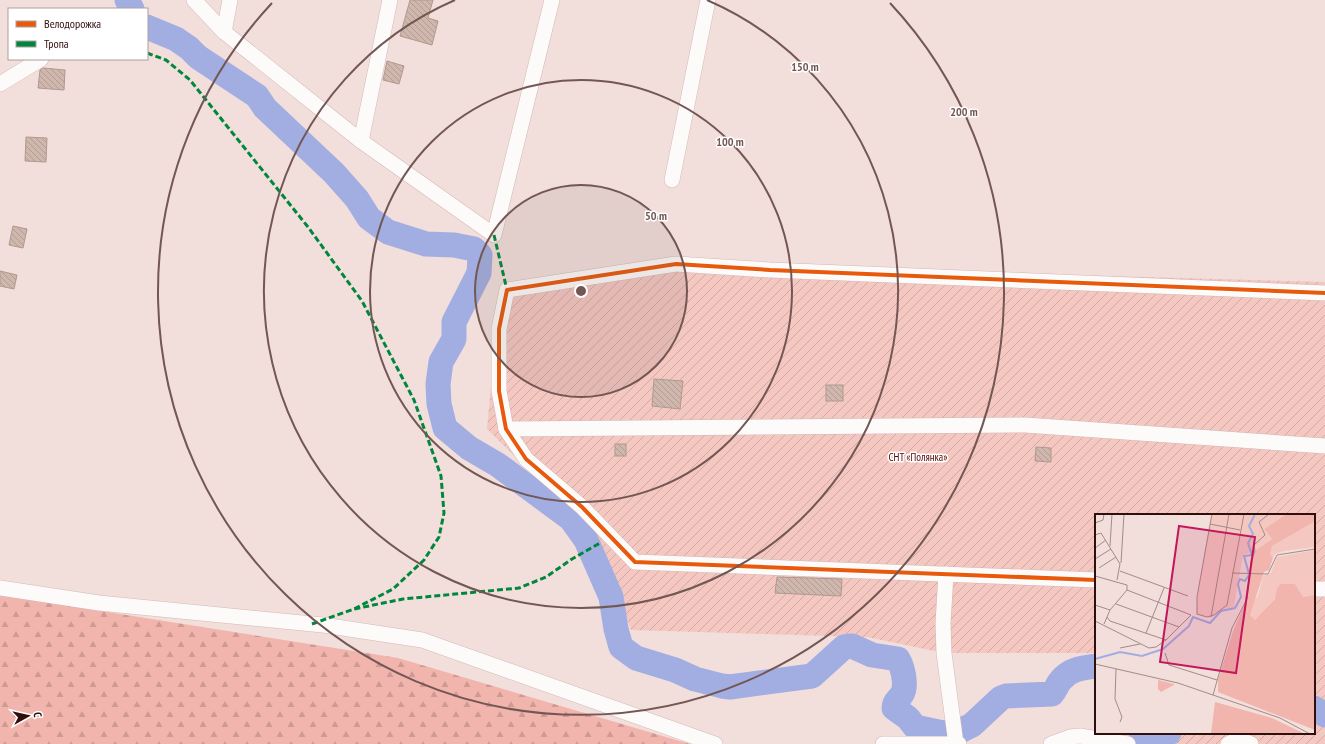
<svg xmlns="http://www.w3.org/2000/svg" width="1325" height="744" viewBox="0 0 1325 744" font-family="'PT Sans Narrow',sans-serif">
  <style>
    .forest { fill: url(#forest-firs) }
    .garden { fill: url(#garden-furrows) }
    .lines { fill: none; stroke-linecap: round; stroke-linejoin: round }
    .river { stroke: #a2aee1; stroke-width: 25 }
    .building { fill: url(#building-back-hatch); stroke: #af9990 }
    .minor-casing { stroke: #d2b9b5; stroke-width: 16 }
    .minor { stroke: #fdfafa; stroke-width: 15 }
    .quiet { stroke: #00873e; stroke-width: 3; stroke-dasharray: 6 3; stroke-linecap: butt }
    .cycleway-casing { stroke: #fff; stroke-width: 6 }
    .cycleway { stroke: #e8590c; stroke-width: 4 }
    .ring { fill: none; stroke: #735754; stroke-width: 2 }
    .labels { text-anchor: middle; stroke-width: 3; stroke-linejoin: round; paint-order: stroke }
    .park-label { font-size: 11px; fill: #580504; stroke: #fff }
    .inset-river { fill: none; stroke: #a2aee1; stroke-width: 2 }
    .inset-road { fill: none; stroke: #a48b88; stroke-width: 1 }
    .view { fill: #c2185b; fill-opacity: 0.15; stroke: #c2185b; stroke-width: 2 }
    .inset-edge { fill: none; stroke: #2f0f0c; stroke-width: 2 }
    .centre { fill: #735754; stroke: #fff; stroke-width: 2 }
    .ring-label { font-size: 12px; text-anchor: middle; font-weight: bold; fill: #735754; stroke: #fff; stroke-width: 3; stroke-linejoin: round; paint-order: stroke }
  </style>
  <defs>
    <pattern id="forest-firs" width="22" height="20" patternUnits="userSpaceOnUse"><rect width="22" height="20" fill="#f1b5ad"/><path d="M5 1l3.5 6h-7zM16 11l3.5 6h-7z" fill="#cf9a94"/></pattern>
    <pattern id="garden-furrows" width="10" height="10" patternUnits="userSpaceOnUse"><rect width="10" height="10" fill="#f4c7c1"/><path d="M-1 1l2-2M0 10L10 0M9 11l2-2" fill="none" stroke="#d2aaa5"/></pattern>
    <pattern id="building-back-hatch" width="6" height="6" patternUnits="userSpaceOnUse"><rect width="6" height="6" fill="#cfb7ae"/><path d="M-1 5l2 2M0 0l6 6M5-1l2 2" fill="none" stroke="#b29c94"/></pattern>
  </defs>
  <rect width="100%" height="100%" fill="#f2dedb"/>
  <polygon class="forest" points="0,595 398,658 690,744 0,744"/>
  <polygon class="garden" points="737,266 1325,282 1325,744 1177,744 1175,742 1175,733 1314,733 1314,515 1096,515 1096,653 944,653 867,637 631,630 598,538 487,429 500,287 669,269"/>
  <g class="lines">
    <g class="river">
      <polyline points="127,0 132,9"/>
      <path d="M147,27L176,39L189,48L198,57L257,96L265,108L334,173L357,199L369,218L388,232L426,244L454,245L474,249L480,255L479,273L454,322V339L441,362L438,384L439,404L445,428L469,448L498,465L571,519L586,540L611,597L616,629L621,647L636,658L675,670L695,679L722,686L730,687L812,676L844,647L852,646L872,655L898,659C903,667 907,686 902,694C899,700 894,701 894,708L908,718L915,727L943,733L949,732"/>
      <polyline points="1314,708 1325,715"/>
      <path d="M960,731L972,725L1001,698L1006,696L1052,694C1056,690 1057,684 1061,680C1070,669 1082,668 1096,666"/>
      <polyline points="1141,733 1144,735 1169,733"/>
    </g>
  </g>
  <g class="building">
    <polygon points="410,0 433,0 428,18 438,21 432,45 400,36"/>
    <polygon points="387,61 404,66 399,84 383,80"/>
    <polygon points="43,68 65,70 64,90 38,88 40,70"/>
    <polygon points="26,137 47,138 46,162 25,161"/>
    <polygon points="13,226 27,229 23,248 9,245"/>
    <polygon points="0,271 17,275 14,289 0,286"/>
    <polygon points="654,379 683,381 680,409 652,406"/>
    <rect x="826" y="385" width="17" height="16"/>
    <rect x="615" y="444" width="11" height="12"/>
    <polygon points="1036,447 1051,448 1051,462 1035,461"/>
    <polygon points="777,577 842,579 841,596 775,593"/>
  </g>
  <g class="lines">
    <g class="minor-casing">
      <g id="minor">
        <polyline points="194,0 224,32 361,141 494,235 552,0"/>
        <polyline points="224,32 230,0"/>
        <polyline points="0,84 41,59"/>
        <polyline points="361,141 390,0"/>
        <polyline points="672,180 708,0"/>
        <polyline points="506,429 1025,425 1325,446"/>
        <polyline points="946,574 943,623 944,653 956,744"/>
        <polyline points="1096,580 635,562 582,507 526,459 506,429 499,391 499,329 507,290 676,264 770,270 1325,293"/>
        <polyline points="0,588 99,603 323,625 422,640 715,744"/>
        <polyline points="1314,589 1325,589"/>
        <polyline points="883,744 959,744"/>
        <polyline points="1051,744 1070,737 1080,736 1128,744"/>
        <path d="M1228,744C1236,739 1243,740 1251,744"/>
      </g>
    </g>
    <use href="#minor" class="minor"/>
    <g class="quiet">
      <polyline points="147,53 166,60 190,80 308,227 362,301 414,400 441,476 444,513 439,537 424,560 393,589 354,609"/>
      <polyline points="494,235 507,290"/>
      <polyline points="312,624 354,609 403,599 519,588 546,577 572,559 600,543"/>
    </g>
    <g class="cycleway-casing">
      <polyline id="cycleway" points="1096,580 635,562 582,507 526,459 506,429 499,391 499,329 507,290 676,264 770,270 1325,293"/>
    </g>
    <use href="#cycleway" class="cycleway"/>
  </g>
  <circle cx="581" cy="291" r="106" fill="#735754" fill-opacity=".12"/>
  <g class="ring">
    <circle cx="581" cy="291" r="106"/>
    <circle cx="581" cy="291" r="211"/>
    <path d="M707 0A317 317 0 1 1 455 0"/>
    <path d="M890 3A423 423 0 1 1 272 3"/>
  </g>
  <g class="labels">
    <g class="park-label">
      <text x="918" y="461">СНТ «Полянка»</text>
    </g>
  </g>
  <g transform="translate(1095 514)">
    <rect width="220" height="220" fill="#f2dedb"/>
    <path d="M219,6L220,33L189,37L180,40L178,44L175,40L177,32ZM220,36V81L208,83L200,70L188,71L182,74L181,82L175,92L160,106L157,105L155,101L158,88L163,82L168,62L176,59L182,43Z" fill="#f4c7c1"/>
    <path d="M191,0H220V7L177,32L175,40L178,44L174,56L169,58L155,101L160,106L180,85L182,74L186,70H200L208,83L220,81V216L123,178V166L138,117L152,85L158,38L177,25L169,15ZM63,166L79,170V171L66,178L63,175ZM120,188L177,204L210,220H116Z" fill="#f1b5ad"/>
    <path d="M116,0H191L169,15L177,25L158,38L148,41L139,93L129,95L116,104L101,101L103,76Z" fill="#f4c7c1"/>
    <path class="inset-river" d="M154,60L149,42L157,41L153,29L158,20L154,12L160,0M0,145L25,138L47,142L68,135L94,112L98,103L115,109L126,97L140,94L146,83L143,70L145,65L150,67L154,61"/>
    <path class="inset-road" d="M117,0L102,83V100L112,103L119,101L132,91L149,0M0,9L8,6L9,0M115,10L145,16M0,21L6,19L25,50L22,66M15,32L17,0M0,34L11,26M0,45L16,35M26,49L29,0M4,54L21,43M25,57L93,82M137,59L173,60L182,41L220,35M0,62L32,71V76L15,96L9,110M21,90L84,113M0,91L15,96M12,103L15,107L71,126M116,103L134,0M0,107L54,134L61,133L71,126L96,101L32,76M51,119L69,74M25,134L45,130M70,139L74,151L122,166M0,150L83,169L185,204L215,220M21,155L20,185L27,203L25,208M118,181L137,114L152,85L156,48L160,37L159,31L170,21L164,8L174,0"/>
    <path class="view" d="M84,12L160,23L141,159L65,148Z"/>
    <rect width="220" height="220" class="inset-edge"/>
  </g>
  <circle cx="581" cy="291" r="6" class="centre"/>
  <g class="ring-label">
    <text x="805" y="71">150 m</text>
    <text x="964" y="116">200 m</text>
    <text x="730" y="146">100 m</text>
    <text x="656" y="220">50 m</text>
  </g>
  <rect x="8" y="8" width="140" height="52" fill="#ffffff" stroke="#ac9f9e"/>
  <rect x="16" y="21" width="20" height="6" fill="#e8590c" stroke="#ac9f9e"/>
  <text x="44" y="28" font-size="12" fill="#2f0f0c">Велодорожка</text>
  <rect x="16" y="41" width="20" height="6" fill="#00873e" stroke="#ac9f9e"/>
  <text x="44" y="48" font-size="12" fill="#2f0f0c">Тропа</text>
  <g transform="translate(28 716) rotate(82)" stroke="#ffffff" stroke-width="3" paint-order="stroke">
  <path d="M0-3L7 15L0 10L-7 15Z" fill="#2f0f0c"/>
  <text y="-6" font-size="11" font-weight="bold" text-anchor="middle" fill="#2f0f0c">С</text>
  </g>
</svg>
